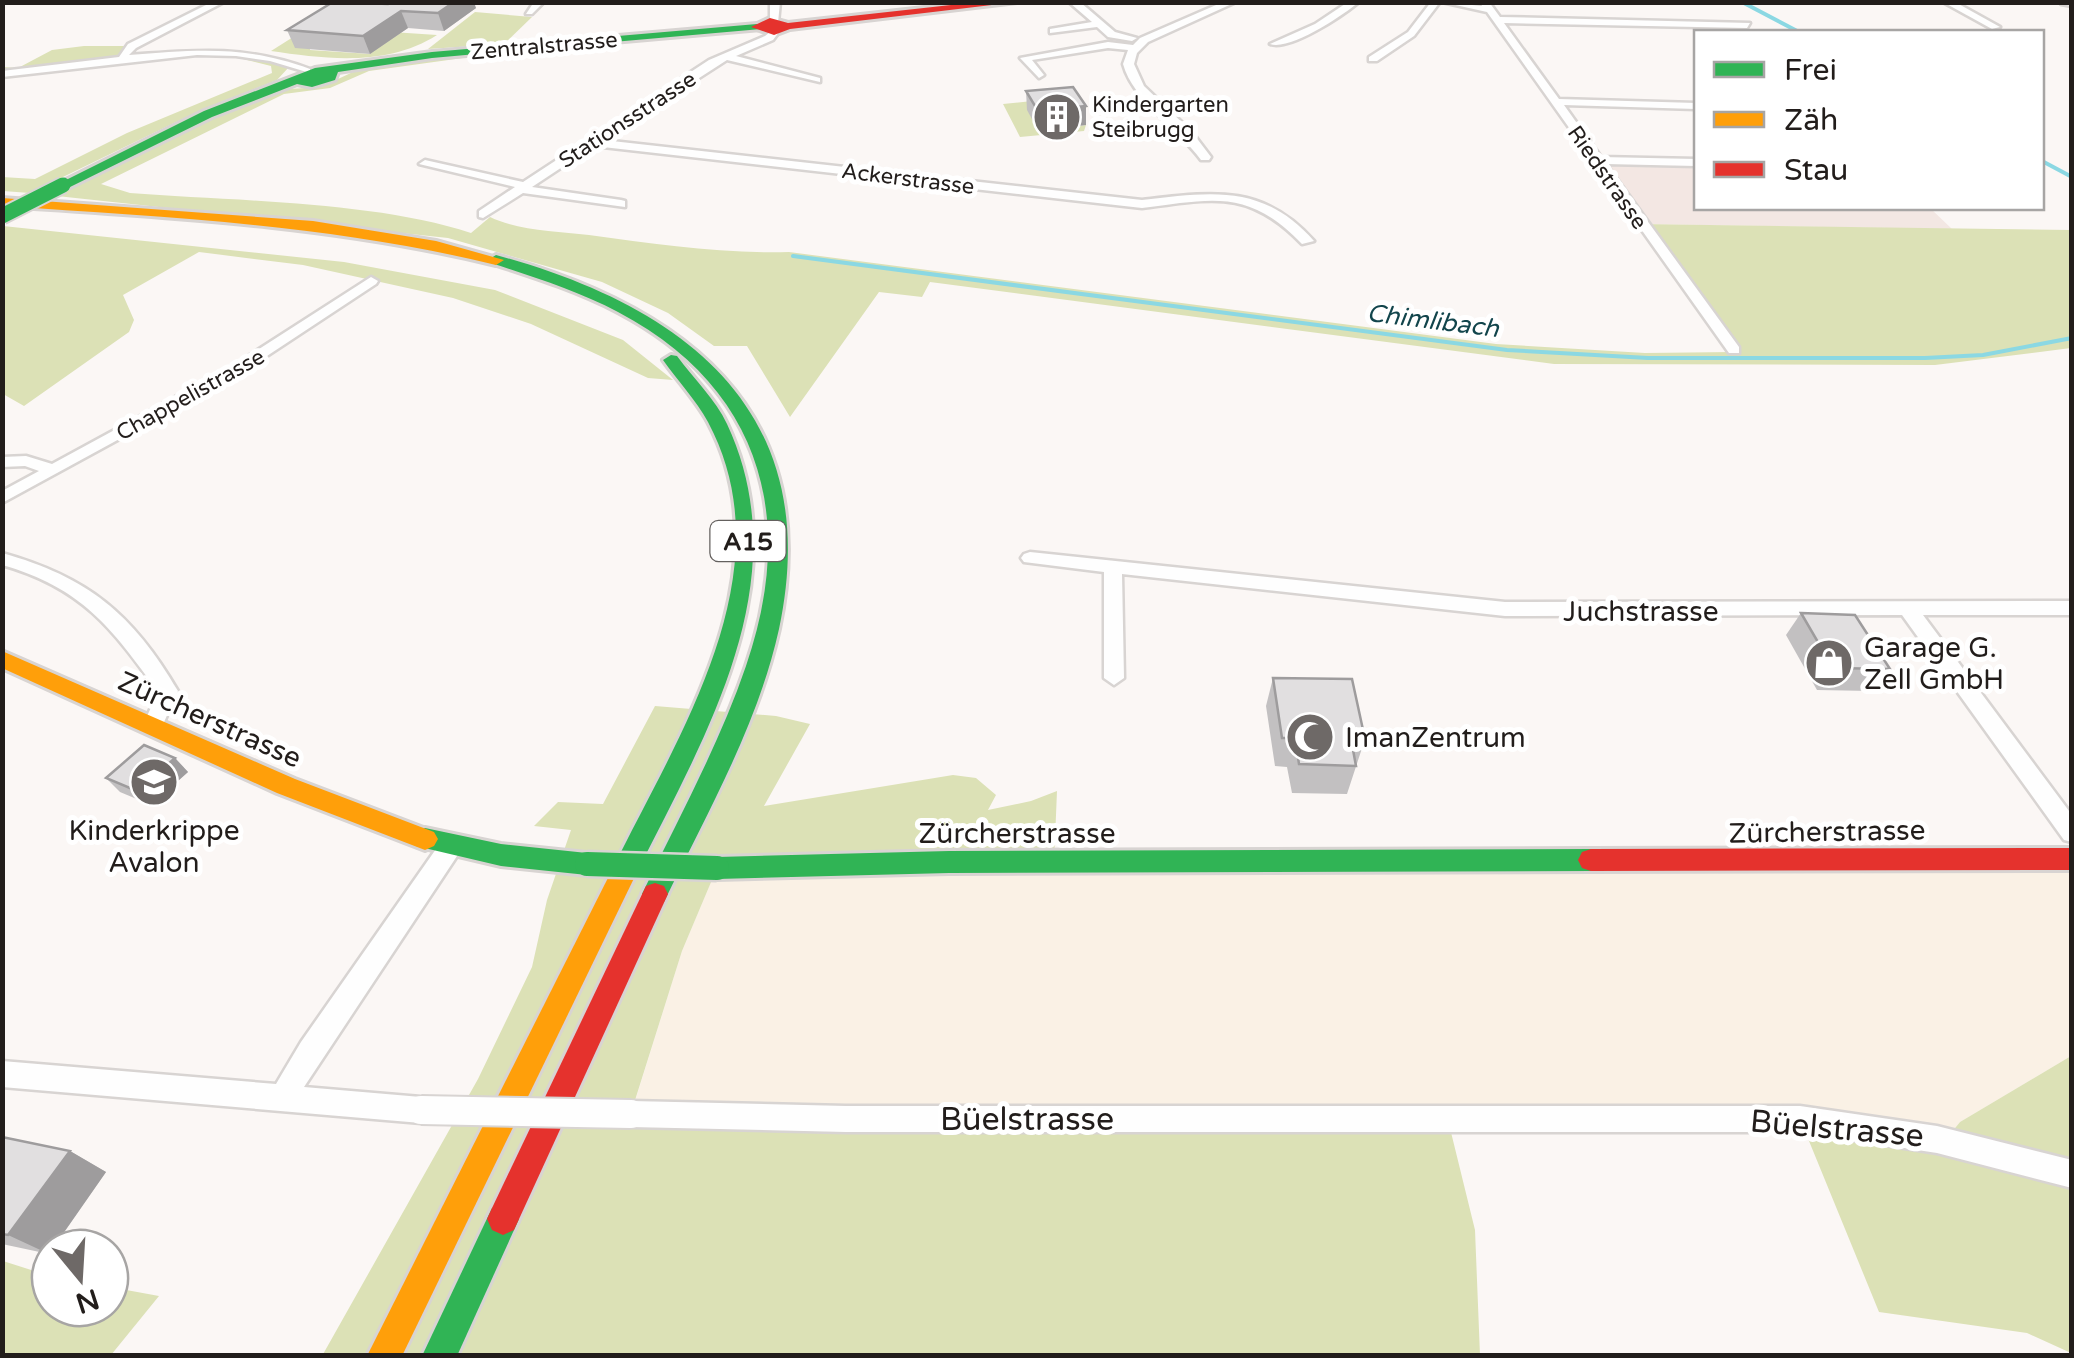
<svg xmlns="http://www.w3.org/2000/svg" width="2074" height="1358" viewBox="0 0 2074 1358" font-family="'Varela Round',sans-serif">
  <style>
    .commercial { fill: #faf1e5 }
    .education { fill: #f3e7e3 }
    .green { fill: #dce1b6 }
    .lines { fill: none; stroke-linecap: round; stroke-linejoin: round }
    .stream { stroke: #8bd8e3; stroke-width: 4 }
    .street-casing { stroke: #d8d4d2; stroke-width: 5 }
    .fast-casing { stroke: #d8d4d2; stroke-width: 6 }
    .slow-casing { stroke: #d8d4d2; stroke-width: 6 }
    .jam-casing { stroke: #d8d4d2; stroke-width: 6 }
    .street { fill: #fefefe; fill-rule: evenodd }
    .fast { fill: #30b455; fill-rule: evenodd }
    .slow { fill: #ff9f0a; fill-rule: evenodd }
    .jam { fill: #e5322d; fill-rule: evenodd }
    .street-bridge-casing { stroke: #d8d4d2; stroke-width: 32; stroke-linecap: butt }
    .fast-bridge-far1-casing { stroke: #d8d4d2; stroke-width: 19; stroke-linecap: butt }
    .fast-bridge-casing { stroke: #d8d4d2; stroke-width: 29; stroke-linecap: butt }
    .street-bridge { stroke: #fefefe; stroke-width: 28 }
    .fast-bridge-far1 { stroke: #30b455; stroke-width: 15 }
    .fast-bridge { stroke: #30b455; stroke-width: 24 }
    .wall { fill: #c2c0c1 }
    .shaded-wall { fill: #9e9c9d }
    .building { fill: #e1dfe0; stroke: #9e9c9d; stroke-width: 2.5 }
    .labels { text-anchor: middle; stroke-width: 10; stroke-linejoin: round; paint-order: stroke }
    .far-street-label { font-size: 22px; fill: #221d1b; stroke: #fff }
    .far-poi-label { font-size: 22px; fill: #221d1b; stroke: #fff; text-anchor: start }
    .far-water-label { font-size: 25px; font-style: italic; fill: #12454c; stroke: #fff }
    .shield { fill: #fff; stroke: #64615f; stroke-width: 2.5 }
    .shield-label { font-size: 25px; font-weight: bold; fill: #221d1b }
    .street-label { font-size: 28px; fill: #221d1b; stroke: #fff }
    .poi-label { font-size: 28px; fill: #221d1b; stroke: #fff; text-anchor: start }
    .near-street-label { font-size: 32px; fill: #221d1b; stroke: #fff }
  </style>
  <rect width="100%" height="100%" fill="#fbf7f5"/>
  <polygon class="commercial" points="2071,859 2071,1056 1960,1122 1947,1138 1880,1125 631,1114 682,951 717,868"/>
  <polygon class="education" points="1617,163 1696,165 1696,208 1930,208 1952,229 1639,224 1601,170"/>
  <g class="green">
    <polygon points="475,12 532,17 504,44 428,49"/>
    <path d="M309,27L310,50L370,54L392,32L437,35C387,67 326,59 271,51Z"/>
    <polygon points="84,46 132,46 125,52 128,59 3,74 2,67 18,68 52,50"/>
    <path d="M506,52L369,71L330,88L284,94L101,184L130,193C233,201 374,201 471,233L490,217C520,231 556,231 589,235C656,244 721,254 789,252L1496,344L1645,353L1733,352L1639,224L2071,230V348L1935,365L1554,364L930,282L922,297L879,292L790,417L747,346H714L668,313L602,282L448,238L57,196L212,118L289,89L321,87L355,71L388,65Z"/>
    <polygon points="248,57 289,67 277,80 203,109 30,193 3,191 2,177 35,179 127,133 272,73 271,66 243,59"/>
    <polygon points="1079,96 1087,107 1081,110 1032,123 1057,129 1086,125 1084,131 1020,137 1003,104"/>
    <polygon points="3,226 344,262 495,290 623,340 673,380 648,378 531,324 453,298 303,265 199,252 123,295 134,320 129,332 24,406 3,394"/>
    <polygon points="655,706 776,716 810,724 764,806 953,775 976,778 996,795 988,810 1031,801 1057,791 1054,863 717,868 682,951 631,1113 1448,1120 1475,1230 1480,1355 322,1356 478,1079 532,967 547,900 571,830 534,826 558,802 603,804"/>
    <polygon points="2071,1056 2071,1353 2027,1333 1879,1312 1800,1119 1947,1138 1960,1122"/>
    <polygon points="3,1261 50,1276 50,1308 110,1308 110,1287 159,1296 111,1355 3,1355"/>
  </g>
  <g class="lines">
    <g class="stream">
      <polyline points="1742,2 1799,32"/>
      <polyline points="2042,161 2072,177"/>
      <polyline points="793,256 1507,350 1648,358 1925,358 1983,355 2072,338"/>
    </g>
    <g class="street-casing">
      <g id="street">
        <path d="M212,2H224L136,48L129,55C196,50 245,45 310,69V73L270,61L236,56L197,55L2,77V71L119,57L128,44Z"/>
        <polygon points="534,2 544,2 532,14 526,14"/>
        <polygon points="770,2 780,2 778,23 770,21"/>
        <polygon points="1080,2 1115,32 1137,38 1132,41 1108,37 1097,27 1050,33 1050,29 1092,22 1070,3"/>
        <path d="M1223,2H1236L1148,42L1137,53L1134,64L1144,86L1192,132L1211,157L1209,160H1201C1178,128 1133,101 1123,64L1128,50L1108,48L1032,60L1044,75L1039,78L1020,58L1108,42L1133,45L1140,38Z"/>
        <path d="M1348,2H1359C1342,16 1290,51 1270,44L1315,24Z"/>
        <polygon points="1431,2 1440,2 1414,36 1377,61 1369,61 1369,57 1408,32"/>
        <polygon points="1442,2 1482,6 1480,2 1489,2 1500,17 1750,23 1747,28 1504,23 1559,99 1696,103 1696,109 1564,105 1601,157 1696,159 1696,166 1606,164 1739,347 1739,353 1729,353 1487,12"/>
        <polygon points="1943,2 1955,2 2000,27 1992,29"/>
        <polygon points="2060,2 2072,2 2072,6 2061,4"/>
        <path d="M774,29L779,32L773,40L736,56L820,78V82L727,60L603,140L1142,200C1211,192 1263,183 1314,241L1302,244C1248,188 1213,199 1142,208L594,146L532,187L621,200L625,201V207L523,193L483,218L479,217V211L515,187L419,164L425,160L523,182L709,60L765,36Z"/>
        <polygon points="371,277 378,281 376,284 244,371 2,503 2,491 39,471 25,466 2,467 2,457 26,456 52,464 234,365"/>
        <polygon points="1030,552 1505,602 2072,601 2072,615 1923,615 2072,815 2072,842 2064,840 1902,615 1505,616 1122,574 1124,678 1114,685 1104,678 1104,572 1024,562 1021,558 1024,554"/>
        <path d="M2,553C88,577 133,614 178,691L160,731H146L143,725L158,692C112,628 81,587 2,565Z"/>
        <polygon points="451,836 459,839 462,846 459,853 304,1087 421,1097 430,1101 434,1110 430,1119 421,1123 2,1087 2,1061 276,1084 301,1042 443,839"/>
        <polygon points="631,1101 846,1106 1800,1106 1937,1126 2072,1160 2072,1188 1937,1153 1800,1132 846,1132 631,1127 622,1123 618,1114 622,1105"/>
      </g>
    </g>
    <g class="fast-casing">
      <g id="fast">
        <polygon points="757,24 761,29 432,58 338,72 335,80 312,87 297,84 212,117 68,188 56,185 204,111 315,68 432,52"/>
        <path d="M496,255C687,307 825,413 779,629C758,725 706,815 664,902L655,905L646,902L642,894C678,819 719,745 746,666C797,518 762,388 618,312C578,291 534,277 491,263L488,260Z"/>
        <path d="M671,355L677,356C693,378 716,400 727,424C800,581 705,736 635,876L626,879L617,876L613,868C678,735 788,572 708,422C696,400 677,380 663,360Z"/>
        <polygon points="425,828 501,844 587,853 596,856 600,864 596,872 587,875 501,866 416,846 412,839 416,832"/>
        <polygon points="1591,849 1600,852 1604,860 1600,868 1591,871 949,873 717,879 708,876 704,868 708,860 717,857 949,851"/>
        <polygon points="503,1203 514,1208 519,1219 457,1356 422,1356 492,1208"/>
      </g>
    </g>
    <g class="slow-casing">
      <g id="slow">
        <path d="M2,198L313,221L436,241L504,260L496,265C333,225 169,217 2,206Z"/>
        <polygon points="2,651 295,779 434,832 438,839 434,846 425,850 277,793 2,668"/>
        <polygon points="626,857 635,860 639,868 402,1356 367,1356 617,860"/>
      </g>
    </g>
    <g class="jam-casing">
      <g id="jam">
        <polygon points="978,2 1017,2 790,29 774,35 751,27 770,18 788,23"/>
        <polygon points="2072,848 2072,870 1591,871 1582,868 1578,860 1582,852 1591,849"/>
        <polygon points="655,883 664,886 668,894 514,1230 503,1235 492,1230 487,1219 492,1208 646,886"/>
      </g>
    </g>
    <use href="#street" class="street"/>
    <use href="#fast" class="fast"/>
    <use href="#slow" class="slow"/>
    <use href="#jam" class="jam"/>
    <g class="street-bridge-casing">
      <polyline id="street-bridge" points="421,1110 631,1114"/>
    </g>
    <g class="fast-bridge-far1-casing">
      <polyline id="fast-bridge-far1" points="2,216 63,185"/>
    </g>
    <g class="fast-bridge-casing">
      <polyline id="fast-bridge" points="587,864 717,868"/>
    </g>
    <use href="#street-bridge" class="street-bridge"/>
    <use href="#fast-bridge-far1" class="fast-bridge-far1"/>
    <use href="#fast-bridge" class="fast-bridge"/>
  </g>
  <g class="wall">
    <polygon points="388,4 476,8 444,31 408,28 370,54 295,48 287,30"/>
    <polygon points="1026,91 1086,125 1038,130 1027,110"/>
    <polygon points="1801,613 1890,669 1872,691 1817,690 1786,635"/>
    <polygon points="1273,678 1365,739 1347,794 1292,793 1287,767 1275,766 1266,706"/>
    <polygon points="175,758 188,772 151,805 120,792 106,778"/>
    <polygon points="2,1137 70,1151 106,1172 49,1254 2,1244"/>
  </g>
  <g class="shaded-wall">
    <polygon points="454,2 474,2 476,8 444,31 438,13"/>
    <polygon points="401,11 408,28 370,54 363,36"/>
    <polygon points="1086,106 1086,125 1038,130 1038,111"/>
    <polygon points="175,758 188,772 151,805 137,791"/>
    <polygon points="70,1151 106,1172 53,1248 50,1248 49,1254 8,1235"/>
  </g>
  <g class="building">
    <polygon points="333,2 388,4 390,2 454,2 438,13 401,11 363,36 287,30"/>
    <polygon points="1073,87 1086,106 1038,111 1026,91"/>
    <polygon points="1801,613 1855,615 1890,669 1833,668"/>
    <polygon points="1273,678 1352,679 1365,739 1351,739 1356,766 1299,764 1295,738 1282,738"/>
    <polygon points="144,745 175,758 137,791 106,778"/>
    <polygon points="2,1137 70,1151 8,1235 2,1234"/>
  </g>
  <defs>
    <g id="building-disc" transform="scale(2.5)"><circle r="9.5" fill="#6e6967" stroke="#fff"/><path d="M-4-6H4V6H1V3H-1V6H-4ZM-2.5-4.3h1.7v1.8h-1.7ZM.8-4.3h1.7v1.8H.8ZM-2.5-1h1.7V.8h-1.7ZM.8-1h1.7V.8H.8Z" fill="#fff"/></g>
    <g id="shop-disc" transform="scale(2.5)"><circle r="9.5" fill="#6e6967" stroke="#fff"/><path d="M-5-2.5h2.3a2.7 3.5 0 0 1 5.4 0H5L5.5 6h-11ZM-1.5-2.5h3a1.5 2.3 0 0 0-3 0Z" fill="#fff"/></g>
    <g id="mosque-disc" transform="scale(2.5)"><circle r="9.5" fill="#6e6967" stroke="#fff"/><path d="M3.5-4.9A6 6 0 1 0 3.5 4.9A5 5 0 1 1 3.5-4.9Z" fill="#fff"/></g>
    <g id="school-disc" transform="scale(2.5)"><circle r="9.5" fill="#6e6967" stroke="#fff"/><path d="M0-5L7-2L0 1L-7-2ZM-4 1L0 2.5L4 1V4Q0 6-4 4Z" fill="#fff"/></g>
  </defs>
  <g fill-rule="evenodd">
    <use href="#building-disc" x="1057" y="117"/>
    <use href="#shop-disc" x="1829" y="663"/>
    <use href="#mosque-disc" x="1310" y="737"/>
    <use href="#school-disc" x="154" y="782"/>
  </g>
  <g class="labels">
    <g class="far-street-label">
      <text transform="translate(544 45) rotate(-5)" y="8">Zentralstrasse</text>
      <text transform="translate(627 119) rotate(-33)" y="8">Stationsstrasse</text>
      <text transform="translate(1608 177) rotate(55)" y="8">Riedstrasse</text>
      <text transform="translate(908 178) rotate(7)" y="8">Ackerstrasse</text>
      <text transform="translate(190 394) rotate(-29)" y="8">Chappelistrasse</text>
    </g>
    <g class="far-poi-label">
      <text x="1092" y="112">Kindergarten<tspan x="1092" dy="25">Steibrugg</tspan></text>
    </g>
    <g class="far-water-label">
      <text transform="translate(1433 320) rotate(7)" y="9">Chimlibach</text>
    </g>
    <rect class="shield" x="710.5" y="521" width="75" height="40" rx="8"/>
    <g class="shield-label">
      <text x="748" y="550">A15</text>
    </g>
    <g class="street-label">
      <text x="1641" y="621">Juchstrasse</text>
      <text transform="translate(210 719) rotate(24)" y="10">Zürcherstrasse</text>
      <text transform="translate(1827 831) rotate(-1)" y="10">Zürcherstrasse</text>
      <text x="1017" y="843">Zürcherstrasse</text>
    </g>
    <g class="poi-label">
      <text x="1864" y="657">Garage G.<tspan x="1864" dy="32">Zell GmbH</tspan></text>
      <text x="1345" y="747">ImanZentrum</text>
      <text x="154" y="840" text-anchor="middle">Kinderkrippe<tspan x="154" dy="32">Avalon</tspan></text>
    </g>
    <g class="near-street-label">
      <text x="1027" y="1130">Büelstrasse</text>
      <text transform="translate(1837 1128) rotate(5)" y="11">Büelstrasse</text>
    </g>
  </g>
  <rect width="2074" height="1358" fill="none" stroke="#221d1b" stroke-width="10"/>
  <rect x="1694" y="30" width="350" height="180" fill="#ffffff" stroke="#a7a5a4" stroke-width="2.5"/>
  <rect x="1714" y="62" width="50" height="15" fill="#30b455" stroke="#a7a5a4" stroke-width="2.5"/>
  <text x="1784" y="80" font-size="30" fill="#221d1b">Frei</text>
  <rect x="1714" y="112" width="50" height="15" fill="#ff9f0a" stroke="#a7a5a4" stroke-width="2.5"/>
  <text x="1784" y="130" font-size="30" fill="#221d1b">Zäh</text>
  <rect x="1714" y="162" width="50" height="15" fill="#e5322d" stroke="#a7a5a4" stroke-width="2.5"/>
  <text x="1784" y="180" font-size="30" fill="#221d1b">Stau</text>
  <g transform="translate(80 1278) rotate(162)"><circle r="48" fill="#ffffff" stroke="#a7a5a4" stroke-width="2.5"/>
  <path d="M0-8L18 38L0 25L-18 38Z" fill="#6e6967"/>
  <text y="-15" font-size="28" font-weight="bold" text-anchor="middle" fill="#221d1b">N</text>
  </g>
</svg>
